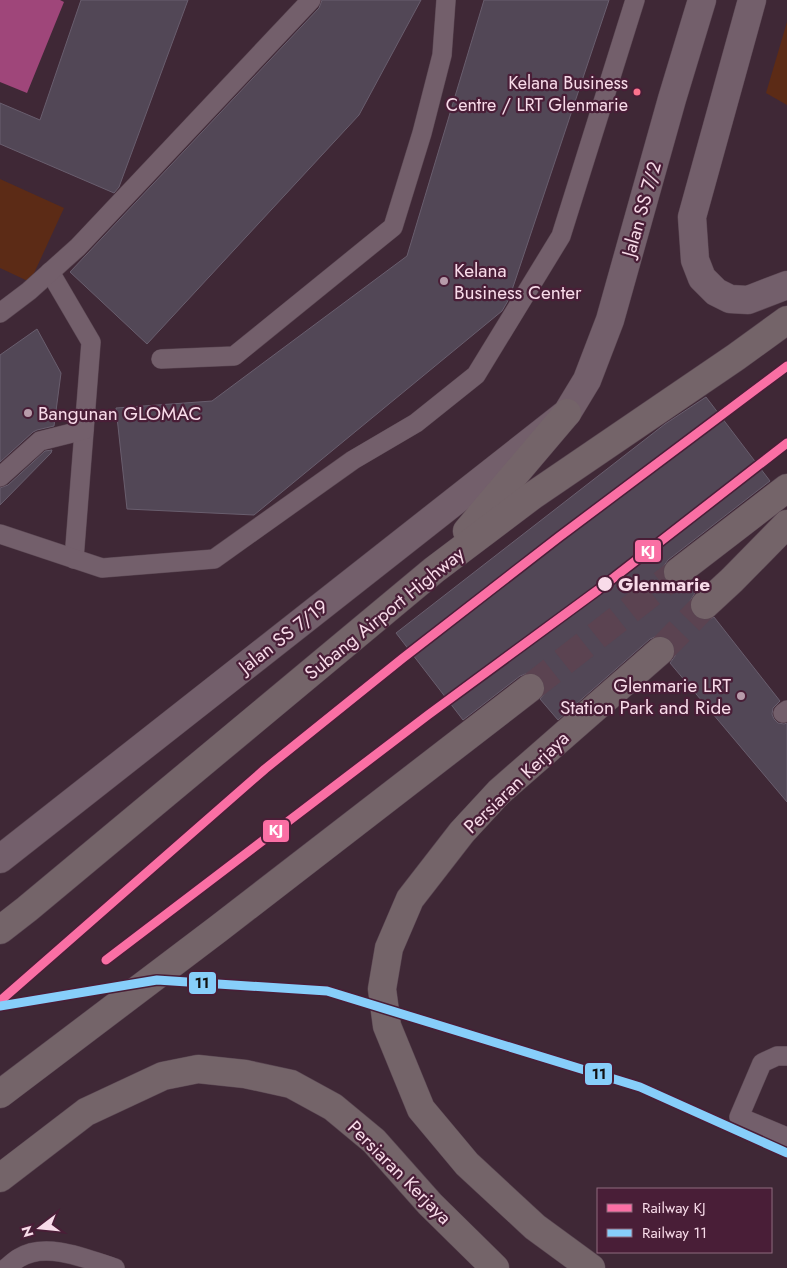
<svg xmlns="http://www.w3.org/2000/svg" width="787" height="1268" viewBox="0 0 787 1268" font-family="Jost,sans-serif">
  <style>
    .green { fill: #5c2b16 }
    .water { fill: #9f467a }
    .building { fill: #524756; stroke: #695e6e }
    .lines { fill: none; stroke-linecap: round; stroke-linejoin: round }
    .primary-tunnel { stroke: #5b4351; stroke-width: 28; stroke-dasharray: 28 14; stroke-linecap: butt }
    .service-casing { stroke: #5a4652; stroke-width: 20 }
    .tertiary-casing { stroke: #5a4652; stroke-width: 29 }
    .primary-casing { stroke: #5a4652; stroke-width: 29 }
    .service { stroke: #735f6b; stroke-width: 19 }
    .tertiary { stroke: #735f6b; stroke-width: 28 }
    .primary { stroke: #746469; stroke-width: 28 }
    .rail-1-casing { stroke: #491e37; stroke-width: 12 }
    .rail-2-casing { stroke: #491e37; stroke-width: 12 }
    .rail-1 { stroke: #fa6fa4; stroke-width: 9 }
    .rail-2 { stroke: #87cefa; stroke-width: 9 }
    .bus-dot { fill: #fc738d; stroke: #491e37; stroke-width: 2 }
    .poi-dot { fill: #b79caa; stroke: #491e37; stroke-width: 2 }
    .stop-dot { fill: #f8dbe9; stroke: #491e37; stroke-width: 2 }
    .labels { text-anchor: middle; stroke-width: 4.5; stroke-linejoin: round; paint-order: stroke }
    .bus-label { font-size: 18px; fill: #f8dbe9; stroke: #491e37; text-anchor: end }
    .street-label { font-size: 19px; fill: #f8dbe9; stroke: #491e37 }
    .poi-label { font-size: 19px; fill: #f8dbe9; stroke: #491e37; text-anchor: start }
    .stop-label { font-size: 19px; font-weight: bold; fill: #f8dbe9; stroke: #491e37; text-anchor: start }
    .line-badge { stroke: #491e37; stroke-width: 2 }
    .badge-label { font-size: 14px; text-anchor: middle; font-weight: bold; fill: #fff }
    .pale-badge-label { font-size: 14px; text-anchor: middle; font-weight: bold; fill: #111 }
  </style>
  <rect width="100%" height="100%" fill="#3f2836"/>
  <g class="green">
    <polygon points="787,22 787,105 766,93"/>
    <polygon points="0,179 64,208 30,282 0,268"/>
  </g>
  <polygon class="water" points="0,0 60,0 64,2 27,93 0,82"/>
  <g class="building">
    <polygon points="81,0 188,0 119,187 114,193 0,144 0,103 40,120"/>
    <polygon points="322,0 421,0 359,115 147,344 70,272 319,8"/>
    <polygon points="484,0 609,0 509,299 502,311 254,515 127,509 116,408 212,401 407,256"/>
    <polygon points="37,329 61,373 54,426 37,430 33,432 0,462 0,355"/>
    <polygon points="706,397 770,481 668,560 663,567 663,575 666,582 673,587 681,587 688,584 695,593 690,601 690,608 693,615 701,620 708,620 714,617 780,701 773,708 772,714 774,719 778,723 784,724 787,723 787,802 670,663 675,656 675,648 672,641 665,636 657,636 650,639 558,720 540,699 545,693 545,686 543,679 536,674 528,673 520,676 463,720 396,633 665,424"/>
    <polygon points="52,450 51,453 0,505 0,488 8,485 45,451"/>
  </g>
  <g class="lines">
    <g class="primary-tunnel">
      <polyline points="660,651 705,605"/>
      <polyline points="530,688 678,572"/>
    </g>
    <g class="service-casing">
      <g id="service">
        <polyline points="50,272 91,342 74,559"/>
        <polyline points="0,313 29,291 78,247 311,0"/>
        <polyline points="161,359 234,356 393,227 422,133 442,55 446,0"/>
        <polyline points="0,477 40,441 84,430"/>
        <polyline points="0,534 102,568 214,559 353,460 416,423 476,375 561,236 635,0"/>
        <polyline points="783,713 787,710"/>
        <polyline points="787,1056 777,1056 762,1063 739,1117 787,1137"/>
        <path d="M6,1268C10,1265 14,1261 19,1258C46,1241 87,1259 115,1268"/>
      </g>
    </g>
    <g class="tertiary-casing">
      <g id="tertiary">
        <polyline points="752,0 692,217 695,260 702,278 716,292 730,299 748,300 787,285"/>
        <polyline points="0,859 567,413 587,380 610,320 672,99 702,0"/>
      </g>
    </g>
    <g class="primary-casing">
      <g id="primary">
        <polyline points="467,531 567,413"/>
        <polyline points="678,572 787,488"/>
        <polyline points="705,605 732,580 787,524"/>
        <polyline points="0,930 27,909 434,570 532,496 736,357 787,320"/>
        <polyline points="0,1094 218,929 530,688"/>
        <polyline points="0,1178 86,1112 163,1076 198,1069 245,1074 291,1084 333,1107 374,1141 430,1204 495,1268"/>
        <polyline points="591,1268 535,1227 467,1164 421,1109 387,1026 382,989 389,948 410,899 462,832 499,792 660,651"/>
      </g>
    </g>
    <use href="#service" class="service"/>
    <use href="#tertiary" class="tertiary"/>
    <use href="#primary" class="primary"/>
    <g class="rail-1-casing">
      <g id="rail-1">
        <polyline points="106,960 428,715 598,590 787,443"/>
        <polyline points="0,1001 265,769 403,658 559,537 787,366"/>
      </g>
    </g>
    <g class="rail-2-casing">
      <polyline id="rail-2" points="0,1006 157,980 327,991 640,1087 787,1153"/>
    </g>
    <use href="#rail-1" class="rail-1"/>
    <use href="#rail-2" class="rail-2"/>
  </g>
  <circle class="bus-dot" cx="637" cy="92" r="4.5"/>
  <g class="poi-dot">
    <circle cx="444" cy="281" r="5"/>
    <circle cx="28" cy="413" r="5"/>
    <circle cx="741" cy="696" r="5"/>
  </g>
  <circle class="stop-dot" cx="605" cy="584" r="8"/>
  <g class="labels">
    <g class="bus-label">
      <text x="628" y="89">Kelana Business<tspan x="628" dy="22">Centre / LRT Glenmarie</tspan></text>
    </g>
    <g class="street-label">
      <text transform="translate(641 209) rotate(-74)" y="7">Jalan SS 7/2</text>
      <text transform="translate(384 613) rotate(-39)" y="7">Subang Airport Highway</text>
      <text transform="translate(283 636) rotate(-38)" y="7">Jalan SS 7/19</text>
      <text transform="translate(516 782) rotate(-44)" y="7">Persiaran Kerjaya</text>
      <text transform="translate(400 1172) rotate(45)" y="7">Persiaran Kerjaya</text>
    </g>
    <g class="poi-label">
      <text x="454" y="277">Kelana<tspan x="454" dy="22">Business Center</tspan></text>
      <text x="38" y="420">Bangunan GLOMAC</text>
      <text x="731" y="692" text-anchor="end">Glenmarie LRT<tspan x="731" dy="22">Station Park and Ride</tspan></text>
    </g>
    <g class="stop-label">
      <text x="618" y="591">Glenmarie</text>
    </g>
  </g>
  <g class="line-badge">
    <rect x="634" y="539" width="28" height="24" rx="5" fill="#fa6fa4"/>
    <rect x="262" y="819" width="28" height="24" rx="5" fill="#fa6fa4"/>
    <rect x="188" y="971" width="29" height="24" rx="5" fill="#87cefa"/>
    <rect x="584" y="1062" width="29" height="24" rx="5" fill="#87cefa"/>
  </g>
  <g class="badge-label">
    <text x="648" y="556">KJ</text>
    <text x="276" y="835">KJ</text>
  </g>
  <g class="pale-badge-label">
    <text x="202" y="988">11</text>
    <text x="599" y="1079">11</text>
  </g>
  <rect x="597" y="1188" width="175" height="65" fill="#491e37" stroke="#8f6a7e"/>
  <rect x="607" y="1204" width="25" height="8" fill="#fa6fa4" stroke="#8f6a7e"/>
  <text x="642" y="1213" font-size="15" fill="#f8dbe9">Railway KJ</text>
  <rect x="607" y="1229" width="25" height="8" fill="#87cefa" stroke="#8f6a7e"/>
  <text x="642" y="1238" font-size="15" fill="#f8dbe9">Railway 11</text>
  <g transform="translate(40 1228) rotate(254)" stroke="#491e37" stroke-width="4" paint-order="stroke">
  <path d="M0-4L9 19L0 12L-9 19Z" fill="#f8dbe9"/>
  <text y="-8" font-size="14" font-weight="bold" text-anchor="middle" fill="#f8dbe9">N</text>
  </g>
</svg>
